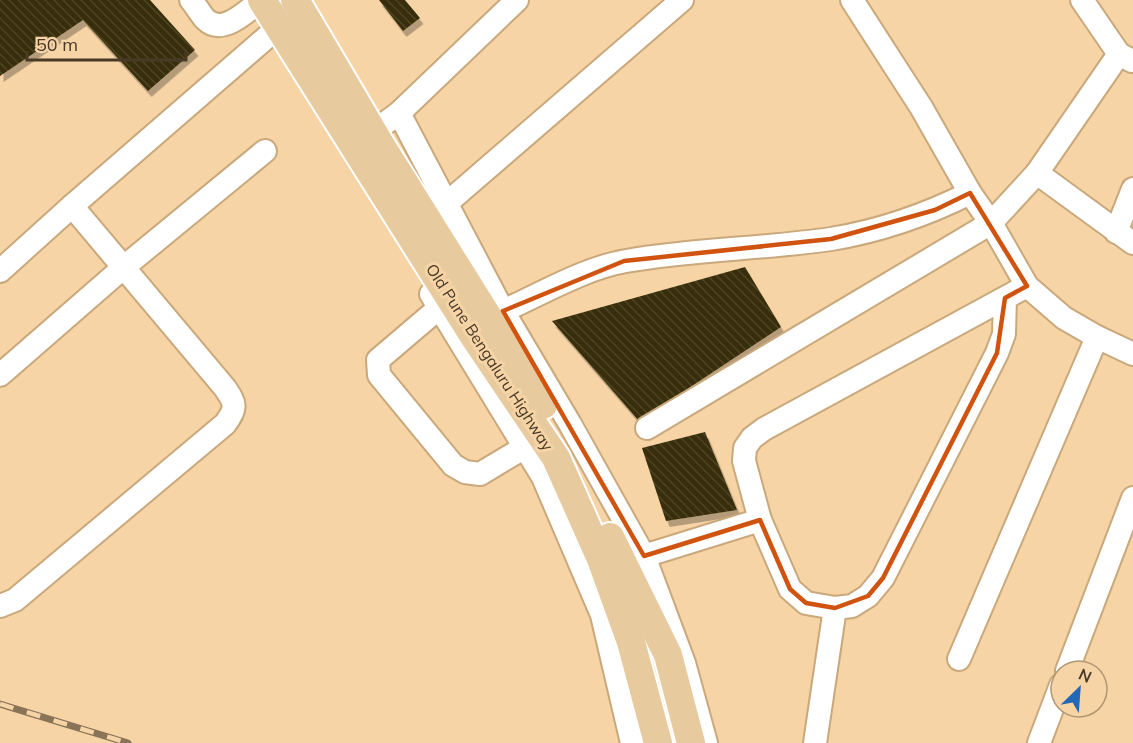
<svg xmlns="http://www.w3.org/2000/svg" width="1133" height="743" viewBox="0 0 1133 743" font-family="Mulish,sans-serif">
  <style>
    .building { fill: url(#building-back-hatch); filter: url(#shadow) }
    .lines { fill: none; stroke-linecap: round; stroke-linejoin: round }
    .minor-casing { stroke: #c9a87b; stroke-width: 26 }
    .major-casing { stroke: #fff; stroke-width: 32 }
    .minor { stroke: #fff; stroke-width: 22 }
    .major { stroke: #e8ca9f; stroke-width: 28 }
    .rail-casing { stroke: #897457; stroke-width: 7 }
    .rail { stroke: #f6d4a6; stroke-width: 4.5; stroke-dasharray: 14; stroke-linecap: butt }
    .marked { fill: none; stroke: #d05410; stroke-width: 4.5; stroke-linejoin: round }
    .labels { text-anchor: middle; stroke-width: 6; stroke-linejoin: round; paint-order: stroke }
    .street-label { font-size: 16px; fill: #483a27; stroke: #f6d4a6 }
  </style>
  <defs>
    <pattern id="building-back-hatch" width="6" height="6" patternUnits="userSpaceOnUse" patternTransform="scale(1.5)"><rect width="6" height="6" fill="#372e09"/><path d="M-1 5l2 2M0 0l6 6M5-1l2 2" fill="none" stroke="#4d4424"/></pattern>
    <filter id="shadow"><feDropShadow dx="3.5" dy="6" stdDeviation="0" flood-color="#0004"/></filter>
  </defs>
  <rect width="100%" height="100%" fill="#f6d4a6"/>
  <g class="building">
    <polygon points="0,0 150,0 195,50 148,91 83,20 0,76"/>
    <polygon points="379,0 405,0 420,18 403,31"/>
    <polygon points="745,267 781,327 639,421 552,321"/>
    <polygon points="705,432 737,510 666,521 642,448"/>
  </g>
  <g class="lines">
    <g class="minor-casing">
      <g id="minor">
        <path d="M191,0C196,6 200,13 205,19C223,37 247,10 262,0"/>
        <polyline points="852,0 921,107 970,193 991,223 1027,286 1064,318 1097,337 1133,354"/>
        <polyline points="1082,0 1119,54 1132,61"/>
        <polyline points="399,113 503,311 570,424 644,556 684,663 706,743"/>
        <polyline points="373,132 399,113 517,0"/>
        <polyline points="1037,173 1133,243"/>
        <polyline points="447,203 682,0"/>
        <polyline points="1116,232 1133,189"/>
        <polyline points="0,271 72,206 290,17"/>
        <polyline points="431,294 543,477 602,615 632,743"/>
        <polyline points="1005,298 1004,334 997,353 883,578 868,596 852,606 835,608 806,603 790,589 760,520 744,461 745,448 752,438 764,429 1027,286"/>
        <polyline points="439,308 378,360 379,375 453,465 465,472 480,474 525,447"/>
        <path d="M503,311C541,294 585,268 626,261C694,249 763,249 831,239C880,231 926,215 970,193"/>
        <polyline points="0,375 124,267 265,151"/>
        <polyline points="647,428 991,223 1037,173 1119,54"/>
        <polyline points="644,556 760,520"/>
        <path d="M0,606L15,600L225,424C237,408 236,404 225,388L72,206"/>
        <polyline points="959,659 1097,337"/>
        <polyline points="1067,671 1133,498"/>
        <polyline points="815,743 835,608"/>
        <polyline points="1039,743 1061,685"/>
      </g>
    </g>
    <g class="major-casing">
      <g id="major">
        <polyline points="262,0 475,338 556,458 601,559 631,642 658,743"/>
        <polyline points="295,0 383,149 543,405"/>
        <polyline points="610,537 668,655 691,743"/>
      </g>
    </g>
    <use href="#minor" class="minor"/>
    <use href="#major" class="major"/>
    <g class="rail-casing">
      <polyline id="rail" points="0,704 128,743"/>
    </g>
    <use href="#rail" class="rail"/>
  </g>
  <path class="marked" d="M970,193L1027,286L1005,298L997,353L883,578L868,596L835,608L806,603L790,589L760,520L644,556L503,311L624,261L831,239L935,210Z"/>
  <g class="labels">
    <g class="street-label">
      <text transform="translate(490 357) rotate(57)" y="6">Old Pune Bengaluru Highway</text>
    </g>
  </g>
  <g transform="translate(1079 689) rotate(25)"><circle r="28" fill="#f6d4a6" stroke="#b09673" stroke-width="1.5"/>
  <path d="M0-4.5L10 22L0 15L-10 22Z" fill="#2268b8"/>
  <text y="-9" font-size="16" font-weight="bold" text-anchor="middle" fill="#483a27">N</text>
  </g>
  <path d="M27 51v9h159v-9" fill="none" stroke="#483a27" stroke-width="3"/>
  <text x="36" y="51" font-size="18" fill="#483a27" stroke="#f6d4a6" stroke-width="4.5" paint-order="stroke">50 m</text>
</svg>
